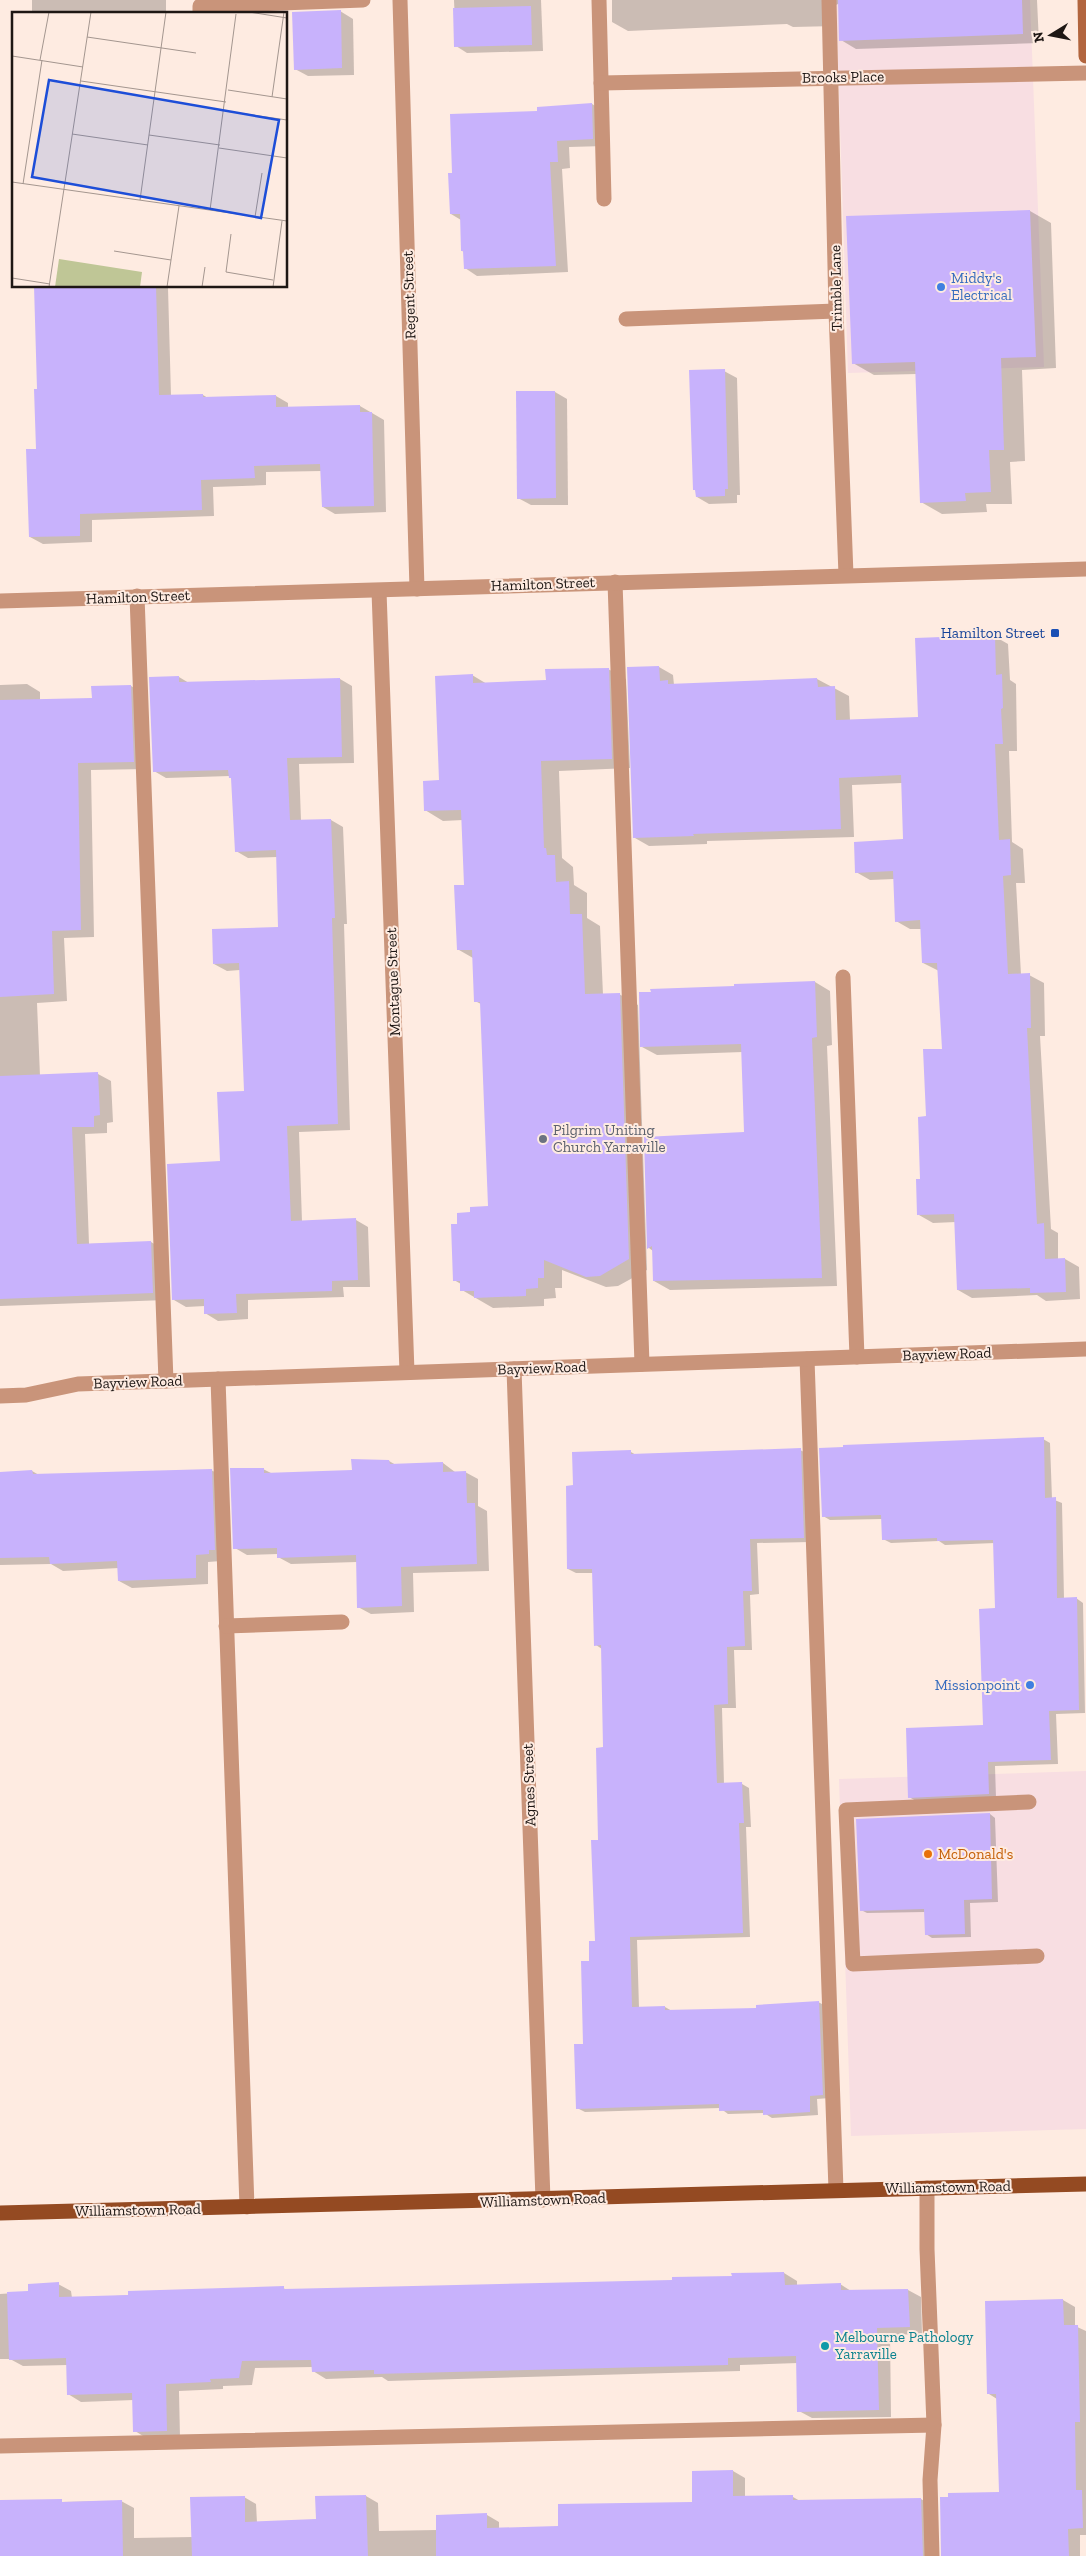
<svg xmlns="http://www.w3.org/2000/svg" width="1086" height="2556" viewBox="0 0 1086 2556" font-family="'Zilla Slab',serif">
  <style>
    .commercial { fill: #f8dee2 }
    .shadow { fill: #0003 }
    .building { fill: #c8b2fc }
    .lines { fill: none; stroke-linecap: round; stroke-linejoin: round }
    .lane { stroke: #c9947a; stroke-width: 15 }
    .street { stroke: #c9947a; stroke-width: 15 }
    .secondary { stroke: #b2653e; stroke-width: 15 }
    .primary { stroke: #944a22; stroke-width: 15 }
    .shop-dot { fill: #3f7fe0; stroke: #feebe1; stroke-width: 2 }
    .transit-dot { fill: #1a4fb4; stroke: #feebe1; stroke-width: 2 }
    .worship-dot { fill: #6b7280; stroke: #feebe1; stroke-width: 2 }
    .food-dot { fill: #e8710a; stroke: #feebe1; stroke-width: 2 }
    .culture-dot { fill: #0f9aa8; stroke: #feebe1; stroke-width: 2 }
    .labels { text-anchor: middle; stroke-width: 4; stroke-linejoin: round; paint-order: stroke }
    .street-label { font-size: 15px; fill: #1e1714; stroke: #feebe1 }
    .shop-label { font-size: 15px; fill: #366cbe; stroke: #feebe1; text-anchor: start }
    .transit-label { font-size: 15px; fill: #164399; stroke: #feebe1; text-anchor: end }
    .worship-label { font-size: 15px; fill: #5b616d; stroke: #feebe1; text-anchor: start }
    .food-label { font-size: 15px; fill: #c56008; stroke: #feebe1; text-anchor: start }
    .culture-label { font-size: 15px; fill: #0d838f; stroke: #feebe1; text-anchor: start }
    .inset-road { fill: none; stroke: #a4968f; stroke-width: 1 }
    .view { fill: #1d4ed8; fill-opacity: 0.15; stroke: #1d4ed8; stroke-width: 2.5 }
    .inset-edge { fill: none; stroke: #1e1714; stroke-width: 2.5 }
  </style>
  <rect width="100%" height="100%" fill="#feebe1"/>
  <g class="commercial">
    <polygon points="836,0 1030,0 1044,367 848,373"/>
    <polygon points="1086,1771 1086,2129 851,2136 839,1779"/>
  </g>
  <g class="shadow">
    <rect x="32" y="0" width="134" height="14"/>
    <polygon points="454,0 541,0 543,51 467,53 456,46"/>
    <polygon points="612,0 1037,0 1039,43 856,49 841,40 840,3 836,5 836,26 793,27 787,24 628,31 612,22"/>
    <polygon points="340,11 353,19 354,75 308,76 295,69"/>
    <polygon points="592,104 604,111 605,146 569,147 570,168 562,169 568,272 477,276 465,268 465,252 462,251 461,220 451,214 453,174 538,112"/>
    <polygon points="1030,211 1051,223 1056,368 1022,370 1025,461 1010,462 1012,504 986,504 987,512 942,514 921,502 917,374 874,375 853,363"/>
    <polygon points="35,286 164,286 168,288 171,396 203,395 208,398 276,396 288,403 288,408 360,406 384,420 386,512 335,514 323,507 322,471 266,472 266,485 213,487 214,516 92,520 92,542 43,544 30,537 37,450 39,390"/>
    <polygon points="724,371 737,378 740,495 737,495 737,503 709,504 697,497"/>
    <polygon points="555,392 567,399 568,505 531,505 518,498"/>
    <polygon points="994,636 1008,644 1010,680 1016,684 1017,751 1009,751 1012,842 1023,849 1025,883 1016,883 1021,975 1029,975 1044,983 1045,1036 1040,1036 1051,1229 1058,1233 1058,1259 1065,1259 1079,1267 1080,1299 1046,1301 1037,1295 972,1298 958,1290 956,1222 933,1223 919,1215 928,1118 943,1050 939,971 923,963 922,929 910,929 896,921 894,879 870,880 856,872 904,841 902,783 852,785 854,837 707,841 707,844 649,846 635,838 629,668 659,667 673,675 674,685 817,679 849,696 850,721 919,718"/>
    <polygon points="608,669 626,679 630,768 559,771 562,858 573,867 574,885 587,893 587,918 600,926 603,995 619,994 638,1005 647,1270 618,1286 606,1287 562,1270 562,1288 555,1288 556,1298 544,1299 544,1306 493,1308 462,1290 461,1284 454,1280 459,1225 472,1213 489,1207 481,1004 475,1001 473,958 459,950 466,887 463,820 443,821 425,810 440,781 472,675 487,684 547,681"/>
    <polygon points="179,677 189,683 340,679 352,686 354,763 299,764 301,821 331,820 343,827 347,924 344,924 350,1130 299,1132 302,1222 356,1220 368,1227 370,1287 343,1287 344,1297 248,1300 248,1319 218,1321 205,1313 205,1306 186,1307 174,1300 245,1093 240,970 227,971 214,964 280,928 277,857 248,858 236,851 232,779 230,776 166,778 154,771"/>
    <polygon points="27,684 40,692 40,700 93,699 131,686 144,694 146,769 91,770 94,937 64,938 67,1001 37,1003 40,1076 98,1074 111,1081 113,1122 107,1123 107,1133 85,1134 89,1244 151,1242 164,1250 166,1300 0,1306 0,685"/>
    <polygon points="815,982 830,991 832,1045 827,1046 837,1286 670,1290 654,1281 653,1251 649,1248 645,1138 746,1133 743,1052 657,1055 642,1047"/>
    <polygon points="1043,1439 1050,1443 1052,1499 1062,1503 1064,1599 1076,1598 1083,1603 1085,1713 1056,1714 1058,1764 995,1766 996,1798 916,1801 909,1797 984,1726 997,1609 995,1543 945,1545 939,1541 891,1543 883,1539 883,1519 830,1520 823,1516"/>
    <polygon points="800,1450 808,1454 811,1542 757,1543 759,1594 750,1595 752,1650 734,1650 736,1708 722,1708 724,1784 742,1784 749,1788 751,1827 746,1827 750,1937 637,1940 639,2008 665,2007 672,2011 758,2010 818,2002 826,2006 830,2098 817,2099 818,2115 772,2118 764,2113 728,2114 720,2108 585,2112 577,2108 596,1942 604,1748 602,1649 596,1645 594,1573 576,1573 568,1569 575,1487 631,1452 636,1455"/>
    <polygon points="389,1461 396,1465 443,1463 455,1472 465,1472 478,1479 478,1506 487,1511 489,1571 413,1573 414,1612 371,1614 358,1607 357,1562 291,1564 278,1557 278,1554 247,1555 235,1548 263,1469 273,1474 353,1471"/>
    <polygon points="211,1470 224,1477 221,1561 208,1562 208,1584 132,1588 119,1581 119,1568 63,1571 51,1564 0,1565 0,1473 32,1471 39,1475"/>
    <polygon points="990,1814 995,1818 998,1902 970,1903 971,1937 932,1938 926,1934 925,1912 867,1913 861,1910"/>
    <polygon points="784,2273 797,2281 797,2286 840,2284 851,2291 908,2290 921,2297 922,2334 890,2335 891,2417 812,2418 799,2411 798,2363 740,2365 740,2371 388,2381 382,2377 326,2379 313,2371 313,2367 255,2368 252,2385 223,2386 223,2389 179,2391 180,2438 148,2439 135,2431 134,2400 81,2402 68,2394 68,2365 23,2366 10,2359 0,2359 0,2294 29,2292 58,2284 71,2291 72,2298 283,2288 287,2290 674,2281"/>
    <polygon points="1063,2300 1075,2307 1075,2326 1086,2331 1086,2535 1080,2535 1080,2556 943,2556 1000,2493 997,2399 989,2394"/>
    <polygon points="733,2471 745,2478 745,2497 793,2497 800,2501 921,2499 933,2506 934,2556 0,2556 0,2503 121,2501 134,2508 134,2538 193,2537 244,2497 256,2504 257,2523 317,2520 317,2497 366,2496 378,2503 379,2531 437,2530 487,2515 499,2522 499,2529 560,2527 694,2504"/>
  </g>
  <g class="building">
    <polygon points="838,0 1022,0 1023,34 839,41"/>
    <polygon points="531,6 532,45 454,47 453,8"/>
    <polygon points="341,10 342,68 294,70 292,12"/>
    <polygon points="592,103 593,139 557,141 558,162 550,162 556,266 464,269 463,251 461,251 460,214 450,214 448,173 452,173 450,114 537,111 537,107"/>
    <polygon points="1030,210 1036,357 1001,358 1004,450 989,450 991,492 965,493 966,501 920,503 915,362 852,364 846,216"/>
    <polygon points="34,286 156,286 159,395 203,394 203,397 276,395 276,407 360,405 360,412 372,412 374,506 322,507 320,464 254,466 255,478 201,480 202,510 80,514 80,536 29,537 26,449 36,449 34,389 37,389"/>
    <polygon points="725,369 728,489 725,489 725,496 696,497 695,490 693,490 689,370"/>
    <polygon points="516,391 555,391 556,498 517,499"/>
    <polygon points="995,635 996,675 1002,674 1003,708 1001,709 1003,744 995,744 999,840 1010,839 1011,875 1003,876 1008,974 1030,973 1031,1028 1027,1028 1037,1224 1044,1223 1045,1259 1065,1258 1066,1292 1030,1293 1030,1288 957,1290 954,1214 917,1215 916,1179 920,1179 918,1117 926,1116 923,1049 942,1049 937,963 922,963 920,920 895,922 893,871 855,873 854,842 903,839 901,775 839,778 841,829 693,834 694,836 633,838 627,667 659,666 660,681 668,680 668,684 817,678 818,687 835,686 836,720 918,717 915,638"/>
    <polygon points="609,668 612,759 541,761 544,848 546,848 547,855 555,855 556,882 569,881 570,914 582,914 585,994 620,993 629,1259 600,1276 586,1277 544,1260 544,1278 538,1278 538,1288 526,1289 526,1296 474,1298 474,1291 460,1291 460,1281 453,1281 451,1224 457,1224 457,1213 470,1212 470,1207 488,1206 480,1002 474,1002 472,950 457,950 454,885 464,885 461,810 424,811 423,781 439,780 435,676 473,674 473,683 546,680 545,669"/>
    <polygon points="179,676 179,682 340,678 342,757 287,758 290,820 331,819 335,918 332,918 338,1124 287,1126 291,1221 356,1218 358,1280 332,1281 332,1291 236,1294 237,1313 204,1314 204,1299 172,1300 167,1164 220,1161 217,1092 244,1091 239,963 213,964 212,929 278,927 276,850 235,852 231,778 229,778 228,770 153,772 149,677"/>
    <polygon points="131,685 134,762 78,763 81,930 52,931 54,994 0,997 0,700 92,698 91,686"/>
    <polygon points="815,981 817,1037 812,1038 822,1278 653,1281 652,1246 647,1249 644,1137 744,1132 741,1044 640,1047 639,992 651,992 650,989 734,986 734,984"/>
    <polygon points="98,1072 100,1115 94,1116 94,1127 72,1127 77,1244 151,1241 153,1293 0,1299 0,1076"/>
    <polygon points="1044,1437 1045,1498 1056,1497 1057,1598 1077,1597 1079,1710 1049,1711 1051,1760 988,1762 989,1794 908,1798 906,1728 983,1725 979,1609 995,1608 993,1540 937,1541 937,1538 882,1540 881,1515 822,1517 819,1448 843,1447 843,1445"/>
    <polygon points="801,1448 804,1538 750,1539 752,1591 743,1591 745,1646 727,1647 728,1704 714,1705 717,1783 742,1782 744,1823 739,1823 743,1933 630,1937 632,2007 665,2006 665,2010 756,2008 756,2005 819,2001 823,2095 810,2096 810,2112 763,2115 763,2110 719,2111 719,2104 576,2109 574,2044 583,2044 581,1961 589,1961 589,1941 595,1941 591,1840 598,1840 596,1748 603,1747 601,1645 594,1646 592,1569 567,1569 566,1486 573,1485 572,1452 631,1450 631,1454"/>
    <polygon points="351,1459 389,1460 390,1464 443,1462 443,1472 466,1471 467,1503 475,1503 477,1564 401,1567 402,1606 357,1608 356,1555 277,1558 277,1548 233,1549 230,1468 264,1468 264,1473 352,1470"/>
    <polygon points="212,1469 215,1550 209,1550 209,1554 196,1555 196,1578 118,1581 117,1561 50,1564 49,1557 0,1558 0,1472 32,1470 33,1474"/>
    <polygon points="990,1813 992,1899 964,1900 965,1934 925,1935 924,1909 860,1911 856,1819"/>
    <polygon points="784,2272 785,2285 841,2283 841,2290 908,2289 910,2327 877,2328 879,2410 797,2412 796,2356 728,2358 728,2365 374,2374 374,2370 312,2372 311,2360 242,2361 239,2378 210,2379 211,2382 166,2384 167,2431 133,2432 132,2393 67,2395 66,2358 9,2360 7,2292 28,2291 28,2284 59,2282 59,2297 128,2295 128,2291 284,2286 284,2289 672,2280 672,2277 732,2276 731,2273"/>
    <polygon points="1063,2299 1064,2325 1078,2325 1080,2422 1075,2422 1076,2490 1082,2490 1083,2528 1068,2529 1069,2556 941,2556 940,2497 948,2497 948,2493 999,2492 996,2394 987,2394 985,2301"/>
    <polygon points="733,2470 733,2496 793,2495 793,2500 921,2498 923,2556 436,2556 436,2515 487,2513 487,2528 558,2526 558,2504 692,2502 692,2471"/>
    <polygon points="366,2495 368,2556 192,2556 190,2497 245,2496 245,2522 316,2519 315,2496"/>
    <polygon points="62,2499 62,2502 122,2500 123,2556 0,2556 0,2500"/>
  </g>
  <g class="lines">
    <g class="lane">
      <polyline points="599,0 604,199"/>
      <polyline points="829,0 836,311 846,575"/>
      <polyline points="200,14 200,6 363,0"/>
      <polyline points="626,319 836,311"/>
      <polyline points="615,582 642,1364"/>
      <polyline points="137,596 166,1381"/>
      <polyline points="843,977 857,1357"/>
      <polyline points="807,1359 836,2190"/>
      <polyline points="218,1379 247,2207"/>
      <polyline points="226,1626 342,1622"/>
      <polyline points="1029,1802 846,1810 853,1964 1037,1956"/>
      <polyline points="927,2188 927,2249 934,2425 930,2480 932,2556"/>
      <polyline points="0,2446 934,2425"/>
    </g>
    <g class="street">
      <polyline points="400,0 417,589"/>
      <polyline points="601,83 1086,73"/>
      <polyline points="379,591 407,1372"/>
      <polyline points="0,601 1086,569"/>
      <polyline points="514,1369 543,2200"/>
      <polyline points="0,1396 26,1395 78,1384 1086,1349"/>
    </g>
    <polyline class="secondary" points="1085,0 1086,56"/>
    <polyline class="primary" points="0,2213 1086,2184"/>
  </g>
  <g class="shop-dot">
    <circle cx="941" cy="287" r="5"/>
    <circle cx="1030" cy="1685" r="5"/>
  </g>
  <rect class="transit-dot" x="1050" y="628" width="10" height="10" rx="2.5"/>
  <circle class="worship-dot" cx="543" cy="1139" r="5"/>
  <circle class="food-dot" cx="928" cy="1854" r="5"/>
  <circle class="culture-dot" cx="825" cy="2346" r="5"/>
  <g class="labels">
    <g class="street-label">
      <text transform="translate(843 77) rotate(-1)" y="5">Brooks Place</text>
      <text transform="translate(836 288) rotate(-91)" y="5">Trimble Lane</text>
      <text transform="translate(409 295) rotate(-92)" y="5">Regent Street</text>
      <text transform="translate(543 584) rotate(-2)" y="5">Hamilton Street</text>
      <text transform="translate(138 597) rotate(-2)" y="5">Hamilton Street</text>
      <text transform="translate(393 982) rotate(-92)" y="5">Montague Street</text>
      <text transform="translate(947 1354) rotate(-2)" y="5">Bayview Road</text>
      <text transform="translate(542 1368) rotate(-2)" y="5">Bayview Road</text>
      <text transform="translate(138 1382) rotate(-2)" y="5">Bayview Road</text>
      <text transform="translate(529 1785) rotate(-92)" y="5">Agnes Street</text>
      <text transform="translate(948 2187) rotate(-1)" y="5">Williamstown Road</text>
      <text transform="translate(543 2200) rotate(-2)" y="5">Williamstown Road</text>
      <text transform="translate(138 2210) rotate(-1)" y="5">Williamstown Road</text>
    </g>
    <g class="shop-label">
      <text x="951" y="283">Middy's<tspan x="951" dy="17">Electrical</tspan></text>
      <text x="1020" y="1690" text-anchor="end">Missionpoint</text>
    </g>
    <g class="transit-label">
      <text x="1045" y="638">Hamilton Street</text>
    </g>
    <g class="worship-label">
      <text x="553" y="1135">Pilgrim Uniting<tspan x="553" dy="17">Church Yarraville</tspan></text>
    </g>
    <g class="food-label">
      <text x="938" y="1859">McDonald's</text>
    </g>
    <g class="culture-label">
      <text x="835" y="2342">Melbourne Pathology<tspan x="835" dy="17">Yarraville</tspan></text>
    </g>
  </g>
  <g transform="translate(12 12)">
    <rect width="275" height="275" fill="#feebe1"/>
    <path d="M47,247L130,260L128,275H43Z" fill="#bfc696"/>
    <path class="inset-road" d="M237,0L275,6M75,25L184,41M0,44L71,55M28,48L37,0M69,69L214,90M216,78L275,87M260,85L272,0M213,99L275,108M60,122L136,133M137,123L208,133M207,136L275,146M0,170L275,209M11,172L30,48M128,188L154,0M198,198L224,2M243,205L250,161M219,222L214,260L261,268M102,239L159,248M0,266L38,272M37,275L79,0M155,275L167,194M190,275L193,255M261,275L270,209"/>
    <path class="view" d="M37,68L267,108L249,206L20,165Z"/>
    <rect width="275" height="275" class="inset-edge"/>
  </g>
  <g transform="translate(1051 35) rotate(260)" stroke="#feebe1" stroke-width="4" paint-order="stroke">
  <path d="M0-4L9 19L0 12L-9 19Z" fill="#1e1714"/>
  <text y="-8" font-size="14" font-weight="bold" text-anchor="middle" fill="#1e1714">N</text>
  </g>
</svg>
